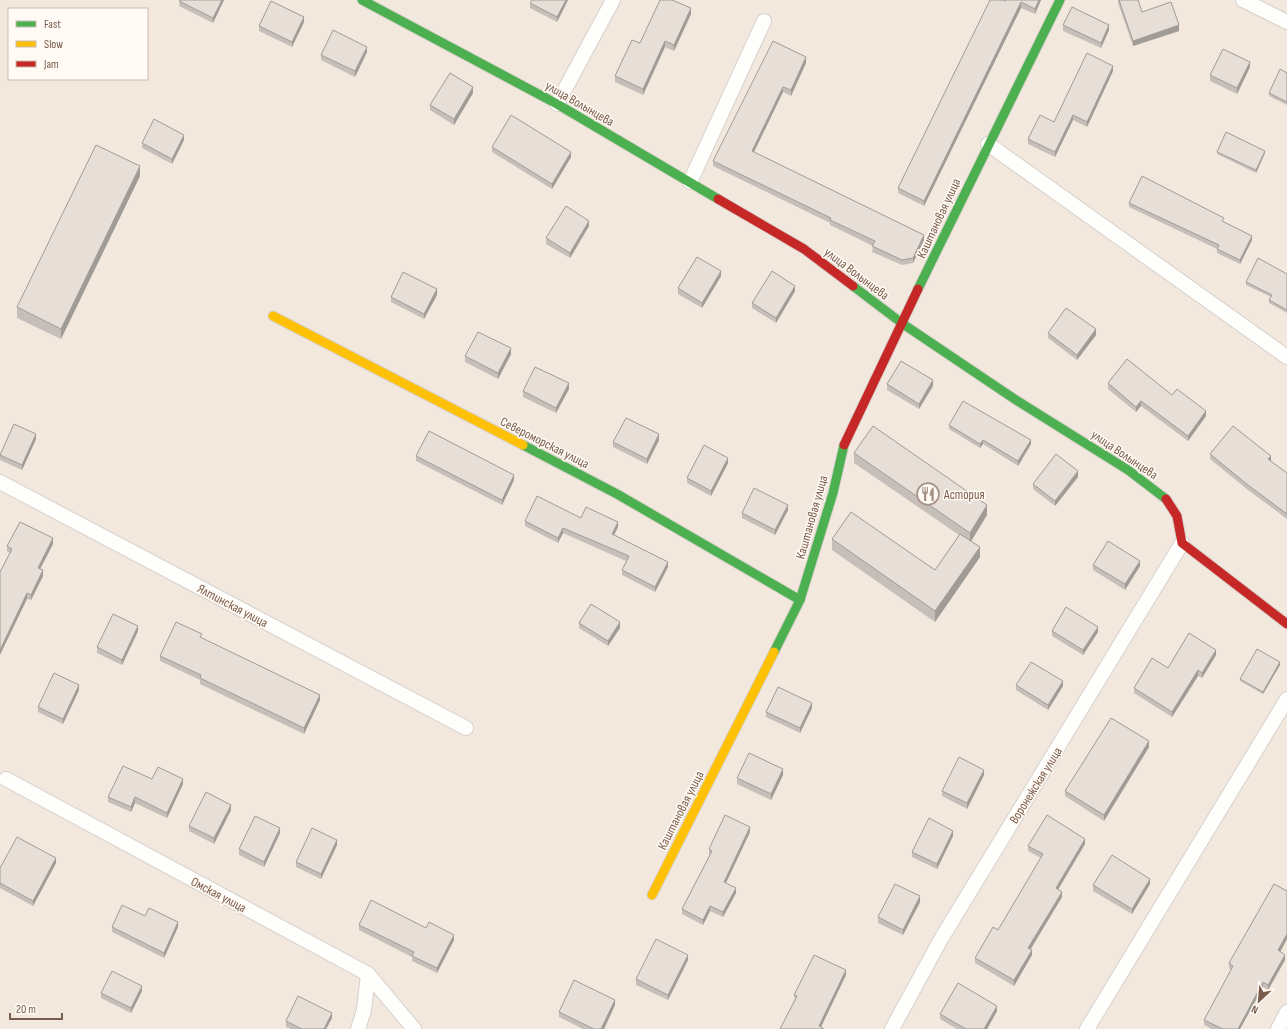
<svg xmlns="http://www.w3.org/2000/svg" width="1287" height="1029" viewBox="0 0 1287 1029" font-family="'Sofia Sans Condensed',sans-serif">
  <style>
    .residential { fill: #f2e8de; fill-rule: evenodd }
    .lines { fill: none; stroke-linecap: round; stroke-linejoin: round }
    .street-casing { stroke: #d7d1cb; stroke-width: 16 }
    .fast-casing { stroke: #d9d2cb; stroke-width: 11 }
    .slow-casing { stroke: #d9d2cb; stroke-width: 11 }
    .jam-casing { stroke: #d9d2cb; stroke-width: 11 }
    .street { stroke: #fefefd; stroke-width: 14 }
    .fast { stroke: #4caf50; stroke-width: 9 }
    .slow { stroke: #ffc107; stroke-width: 9 }
    .jam { stroke: #c62828; stroke-width: 9 }
    .wall { fill: #c6bfb9 }
    .shaded-wall { fill: #a19b96 }
    .building { fill: #e6ded7; stroke: #a19b96 }
    .labels { text-anchor: middle; stroke-width: 3; stroke-linejoin: round; paint-order: stroke }
    .street-label { font-size: 13px; fill: #7a5c4d; stroke: #fffaf3 }
    .poi-label { font-size: 13px; fill: #7a5c4d; stroke: #fffaf3; text-anchor: start }
  </style>
  <rect width="100%" height="100%" fill="#f9f5f0"/>
  <path class="residential" d="M0,0H1287V1029H0ZM9,9H147V79H9Z"/>
  <g class="lines">
    <g class="street-casing">
      <g id="street">
        <polyline points="1243,0 1287,22"/>
        <polyline points="557,104 613,0"/>
        <polyline points="988,144 1287,357"/>
        <polyline points="690,182 764,21"/>
        <polyline points="0,482 466,728"/>
        <polyline points="6,779 368,974 414,1029"/>
        <polyline points="358,1029 364,1010 368,974"/>
        <polyline points="892,1029 941,939 1182,543"/>
        <polyline points="1087,1029 1287,699"/>
        <polyline points="1278,1029 1287,1012"/>
      </g>
    </g>
    <g class="fast-casing">
      <g id="fast">
        <polyline points="362,0 557,104 718,199"/>
        <polyline points="853,286 903,324 1016,400 1128,470 1166,499"/>
        <polyline points="918,289 1060,0"/>
        <polyline points="523,445 617,494 800,600"/>
        <polyline points="774,652 800,600 833,493 844,445"/>
      </g>
    </g>
    <g class="slow-casing">
      <g id="slow">
        <polyline points="273,316 523,445"/>
        <polyline points="652,895 774,652"/>
      </g>
    </g>
    <g class="jam-casing">
      <g id="jam">
        <polyline points="718,199 804,249 853,286"/>
        <polyline points="844,445 918,289"/>
        <polyline points="1166,499 1177,516 1182,543 1287,624"/>
      </g>
    </g>
    <use href="#street" class="street"/>
    <use href="#fast" class="fast"/>
    <use href="#slow" class="slow"/>
    <use href="#jam" class="jam"/>
  </g>
  <g class="wall">
    <polygon points="180,0 224,0 213,23 179,6"/>
    <polygon points="532,0 568,0 557,22 530,8 530,3"/>
    <polygon points="1041,0 1035,14 1021,8 924,206 898,193 898,188 1005,1"/>
    <polygon points="1118,0 1138,0 1142,12 1179,31 1133,46 1118,3"/>
    <polygon points="691,14 674,51 665,47 643,95 615,82 615,76 640,43"/>
    <polygon points="304,22 292,47 259,31 259,26"/>
    <polygon points="1063,25 1109,30 1101,48 1063,31"/>
    <polygon points="367,52 355,77 321,60 321,55"/>
    <polygon points="806,63 791,96 783,92 754,152 924,240 913,263 902,265 872,252 873,246 830,225 830,223 713,166 713,161"/>
    <polygon points="1250,67 1237,94 1210,81 1210,75"/>
    <polygon points="1113,71 1087,127 1073,120 1055,157 1028,144 1028,139 1054,122"/>
    <polygon points="1287,73 1287,105 1269,96 1269,93"/>
    <polygon points="473,93 454,125 430,110 430,105"/>
    <polygon points="184,140 172,164 142,148 142,143"/>
    <polygon points="492,147 571,157 552,189 492,152"/>
    <polygon points="1217,152 1265,153 1256,173 1217,154"/>
    <polygon points="140,176 61,339 17,318 17,307"/>
    <polygon points="1129,203 1224,222 1252,240 1240,264 1217,253 1217,249 1129,207"/>
    <polygon points="589,226 570,258 546,244 546,238"/>
    <polygon points="1287,274 1287,313 1269,303 1269,300 1271,297 1246,285 1246,282"/>
    <polygon points="721,276 702,308 678,294 678,288"/>
    <polygon points="795,291 776,323 752,308 752,303"/>
    <polygon points="437,295 424,319 391,302 391,297"/>
    <polygon points="1048,333 1096,335 1077,360 1048,338"/>
    <polygon points="511,354 498,379 465,362 465,356"/>
    <polygon points="1108,383 1172,395 1206,416 1188,441 1141,406 1136,412 1108,389"/>
    <polygon points="887,384 933,386 919,409 887,390"/>
    <polygon points="569,389 556,413 523,397 523,391"/>
    <polygon points="949,425 1031,444 1018,466 983,444 980,448 949,429"/>
    <polygon points="36,439 22,470 0,460 0,454"/>
    <polygon points="659,440 647,464 613,447 613,442"/>
    <polygon points="854,453 987,515 971,541 980,557 935,622 832,550 832,539 935,570 959,535 854,463"/>
    <polygon points="1210,454 1271,461 1287,473 1287,519 1248,490 1210,459"/>
    <polygon points="416,456 514,480 502,505 416,461"/>
    <polygon points="728,463 711,496 687,483 687,478"/>
    <polygon points="1078,477 1055,506 1033,489 1033,484"/>
    <polygon points="788,510 775,535 742,518 742,513"/>
    <polygon points="581,518 618,527 614,535 668,567 655,592 622,575 622,570 626,561 563,533 558,543 525,526 525,521"/>
    <polygon points="53,544 40,569 43,576 31,600 27,599 10,553 7,551 7,546"/>
    <polygon points="1093,565 1140,566 1125,590 1093,570"/>
    <polygon points="579,623 620,628 608,646 579,628"/>
    <polygon points="138,631 122,665 97,653 97,647"/>
    <polygon points="1052,631 1098,632 1083,655 1052,636"/>
    <polygon points="202,638 320,700 304,734 200,684 200,680 160,661 160,656"/>
    <polygon points="1216,655 1202,678 1198,676 1172,717 1134,693 1134,688 1168,668"/>
    <polygon points="1280,665 1263,694 1240,681 1240,679"/>
    <polygon points="1016,685 1063,686 1048,710 1016,690"/>
    <polygon points="79,690 63,724 38,712 38,707"/>
    <polygon points="812,708 800,733 766,717 766,712"/>
    <polygon points="1149,747 1104,821 1065,796 1065,791"/>
    <polygon points="783,775 771,800 737,784 737,778"/>
    <polygon points="984,775 967,809 942,796 942,791"/>
    <polygon points="152,779 183,784 167,818 135,803 131,812 108,802 108,797"/>
    <polygon points="231,810 214,844 189,831 189,826"/>
    <polygon points="750,832 726,883 736,893 723,917 710,911 703,925 682,914 682,909 710,855 709,854 709,849"/>
    <polygon points="280,833 264,867 239,855 239,849"/>
    <polygon points="953,836 937,869 912,857 912,852"/>
    <polygon points="1085,844 1058,889 1062,897 1031,949 1032,955 1014,986 975,963 975,958 998,930 1041,858 1028,851 1028,846"/>
    <polygon points="337,845 321,879 296,867 296,862"/>
    <polygon points="56,863 33,906 0,888 0,868"/>
    <polygon points="1150,884 1132,914 1093,891 1093,885"/>
    <polygon points="1287,891 1287,939 1280,952 1285,960 1268,990 1263,987 1240,1029 1212,1029 1204,1025 1204,1020 1231,970 1229,968 1229,963"/>
    <polygon points="920,902 903,935 878,923 878,917"/>
    <polygon points="145,916 178,927 164,958 112,932 112,927"/>
    <polygon points="359,925 426,928 454,940 437,973 412,961 412,957 359,930"/>
    <polygon points="688,960 668,1000 636,985 636,979"/>
    <polygon points="846,975 821,1027 823,1029 780,1029 795,1000 794,995"/>
    <polygon points="142,991 131,1013 101,998 101,993"/>
    <polygon points="615,1005 604,1029 583,1029 559,1017 559,1012"/>
    <polygon points="997,1011 987,1029 957,1029 940,1019 940,1014"/>
    <polygon points="332,1018 326,1029 291,1029 286,1027 286,1021"/>
  </g>
  <g class="shaded-wall">
    <polygon points="222,0 224,0 213,23 213,18"/>
    <polygon points="566,0 568,0 557,22 557,17"/>
    <polygon points="1039,0 1041,0 1035,14 1035,9"/>
    <polygon points="1021,2 1021,8 924,206 924,201"/>
    <polygon points="691,8 691,14 674,51 674,45"/>
    <polygon points="304,17 304,22 292,47 292,42"/>
    <polygon points="1109,25 1109,30 1101,48 1101,43"/>
    <polygon points="1179,25 1179,31 1133,46 1133,41"/>
    <polygon points="665,41 665,47 643,95 643,89"/>
    <polygon points="367,47 367,52 355,77 355,71"/>
    <polygon points="806,57 806,63 791,96 791,90"/>
    <polygon points="1250,62 1250,67 1237,94 1237,88"/>
    <polygon points="1113,66 1113,71 1087,127 1087,122"/>
    <polygon points="473,87 473,93 454,125 454,119"/>
    <polygon points="783,87 783,92 752,156 752,151"/>
    <polygon points="1073,115 1073,120 1055,157 1055,152"/>
    <polygon points="184,135 184,140 172,164 172,159"/>
    <polygon points="1265,151 1265,153 1256,173 1256,170"/>
    <polygon points="571,152 571,157 552,189 552,184"/>
    <polygon points="140,166 140,176 61,339 61,329"/>
    <polygon points="589,221 589,226 570,258 570,253"/>
    <polygon points="924,235 924,240 913,263 913,258"/>
    <polygon points="1252,236 1252,240 1240,264 1240,260"/>
    <polygon points="721,271 721,276 702,308 702,303"/>
    <polygon points="795,286 795,291 776,323 776,318"/>
    <polygon points="437,289 437,295 424,319 424,314"/>
    <polygon points="1096,329 1096,335 1077,360 1077,355"/>
    <polygon points="511,348 511,354 498,379 498,373"/>
    <polygon points="933,380 933,386 919,409 919,404"/>
    <polygon points="569,383 569,389 556,413 556,408"/>
    <polygon points="1141,401 1141,406 1136,412 1136,407"/>
    <polygon points="1206,411 1206,416 1188,441 1188,436"/>
    <polygon points="36,434 36,439 22,470 22,465"/>
    <polygon points="659,434 659,440 647,464 647,459"/>
    <polygon points="983,440 983,444 980,448 980,444"/>
    <polygon points="1031,440 1031,444 1018,466 1018,461"/>
    <polygon points="1271,456 1271,461 1268,465 1268,459"/>
    <polygon points="728,458 728,463 711,496 711,491"/>
    <polygon points="1078,471 1078,477 1055,506 1055,501"/>
    <polygon points="514,475 514,480 502,505 502,500"/>
    <polygon points="788,505 788,510 775,535 775,530"/>
    <polygon points="987,505 987,515 970,543 970,533"/>
    <polygon points="618,522 618,527 612,539 612,534"/>
    <polygon points="563,528 563,533 558,543 558,538"/>
    <polygon points="53,538 53,544 38,573 38,568"/>
    <polygon points="980,547 980,557 935,622 935,611"/>
    <polygon points="1140,561 1140,566 1125,590 1125,584"/>
    <polygon points="668,562 668,567 655,592 655,587"/>
    <polygon points="43,570 43,576 31,600 31,595"/>
    <polygon points="27,593 27,599 0,655 0,650"/>
    <polygon points="620,622 620,628 608,646 608,641"/>
    <polygon points="138,626 138,631 122,665 122,660"/>
    <polygon points="1098,627 1098,632 1083,655 1083,650"/>
    <polygon points="1216,650 1216,655 1202,678 1202,673"/>
    <polygon points="1280,662 1280,665 1263,694 1263,692"/>
    <polygon points="1198,670 1198,676 1172,717 1172,712"/>
    <polygon points="1063,681 1063,686 1048,710 1048,705"/>
    <polygon points="79,685 79,690 63,724 63,719"/>
    <polygon points="320,695 320,700 304,734 304,728"/>
    <polygon points="812,703 812,708 800,733 800,728"/>
    <polygon points="1149,741 1149,747 1104,821 1104,815"/>
    <polygon points="783,769 783,775 771,800 771,794"/>
    <polygon points="984,770 984,775 967,809 967,803"/>
    <polygon points="183,779 183,784 167,818 167,813"/>
    <polygon points="135,797 135,803 131,812 131,807"/>
    <polygon points="231,805 231,810 214,844 214,838"/>
    <polygon points="750,827 750,832 724,887 724,882"/>
    <polygon points="280,828 280,833 264,867 264,862"/>
    <polygon points="953,831 953,836 937,869 937,864"/>
    <polygon points="1085,839 1085,844 1056,893 1056,888"/>
    <polygon points="337,840 337,845 321,879 321,874"/>
    <polygon points="56,858 56,863 33,906 33,901"/>
    <polygon points="1150,879 1150,884 1132,914 1132,909"/>
    <polygon points="736,888 736,893 723,917 723,912"/>
    <polygon points="1062,892 1062,897 1028,953 1028,948"/>
    <polygon points="920,896 920,902 903,935 903,930"/>
    <polygon points="710,906 710,911 703,925 703,920"/>
    <polygon points="178,922 178,927 164,958 164,953"/>
    <polygon points="1287,934 1287,939 1278,956 1278,950"/>
    <polygon points="454,935 454,940 437,973 437,968"/>
    <polygon points="1032,950 1032,955 1014,986 1014,980"/>
    <polygon points="688,955 688,960 668,1000 668,995"/>
    <polygon points="1285,955 1285,960 1268,990 1268,985"/>
    <polygon points="846,970 846,975 820,1029 819,1026"/>
    <polygon points="1263,982 1263,987 1240,1029 1238,1029"/>
    <polygon points="142,986 142,991 131,1013 131,1008"/>
    <polygon points="615,1000 615,1005 604,1029 601,1029"/>
    <polygon points="997,1006 997,1011 987,1029 984,1029"/>
    <polygon points="332,1013 332,1018 326,1029 324,1029"/>
  </g>
  <g class="building">
    <polygon points="180,0 222,0 213,18 179,1"/>
    <polygon points="532,0 566,0 557,17 530,3"/>
    <polygon points="660,0 672,0 691,8 674,45 665,41 643,89 615,76 632,40 640,43"/>
    <polygon points="990,0 1003,0 1005,1 1006,0 1039,0 1035,9 1021,2 924,201 898,188"/>
    <polygon points="1119,0 1138,0 1142,12 1171,2 1179,25 1133,41"/>
    <polygon points="271,1 304,17 292,42 259,26"/>
    <polygon points="1072,7 1109,25 1101,43 1063,25"/>
    <polygon points="333,30 367,47 355,71 321,55"/>
    <polygon points="773,41 806,57 791,90 783,87 752,151 924,235 913,258 902,260 872,246 875,241 830,220 831,218 713,161"/>
    <polygon points="1223,49 1250,62 1237,88 1210,75"/>
    <polygon points="1087,53 1113,66 1087,122 1073,115 1055,152 1028,139 1040,115 1054,122"/>
    <polygon points="1280,69 1287,73 1287,102 1269,93"/>
    <polygon points="450,73 473,87 454,119 430,105"/>
    <polygon points="511,115 571,152 552,184 492,147"/>
    <polygon points="154,119 184,135 172,159 142,143"/>
    <polygon points="1226,132 1265,151 1256,170 1217,152"/>
    <polygon points="96,145 140,166 61,329 17,307"/>
    <polygon points="1142,176 1224,218 1222,221 1252,236 1240,260 1217,249 1219,245 1129,203"/>
    <polygon points="566,206 589,221 570,253 546,238"/>
    <polygon points="697,257 721,271 702,303 678,288"/>
    <polygon points="1258,258 1287,274 1287,310 1269,300 1272,295 1246,282"/>
    <polygon points="772,271 795,286 776,318 752,303"/>
    <polygon points="403,272 437,289 424,314 391,297"/>
    <polygon points="1066,308 1096,329 1077,355 1048,333"/>
    <polygon points="478,332 511,348 498,373 465,356"/>
    <polygon points="1127,359 1172,395 1177,389 1206,411 1188,436 1141,401 1136,407 1108,383"/>
    <polygon points="901,361 933,380 919,404 887,384"/>
    <polygon points="535,367 569,383 556,408 523,391"/>
    <polygon points="963,401 1031,440 1018,461 983,440 980,444 949,425"/>
    <polygon points="626,418 659,434 647,459 613,442"/>
    <polygon points="14,424 36,434 22,465 0,455"/>
    <polygon points="873,426 987,505 970,533 854,453"/>
    <polygon points="1233,426 1271,456 1268,459 1287,473 1287,514 1248,485 1210,454"/>
    <polygon points="429,431 514,475 502,500 416,456"/>
    <polygon points="704,445 728,458 711,491 687,478"/>
    <polygon points="1056,454 1078,471 1055,501 1033,484"/>
    <polygon points="754,488 788,505 775,530 742,513"/>
    <polygon points="537,496 581,518 586,507 618,522 612,534 668,562 655,587 622,570 629,556 563,528 558,538 525,521"/>
    <polygon points="851,512 935,570 960,534 980,547 935,611 832,539"/>
    <polygon points="20,522 53,538 38,568 43,570 31,595 27,593 0,650 0,572 12,549 7,546"/>
    <polygon points="1108,541 1140,561 1125,584 1093,565"/>
    <polygon points="591,604 620,622 608,641 579,623"/>
    <polygon points="1066,607 1098,627 1083,650 1052,631"/>
    <polygon points="113,614 138,626 122,660 97,647"/>
    <polygon points="176,622 202,634 200,637 320,695 304,728 200,678 201,675 160,656"/>
    <polygon points="1189,633 1216,650 1202,673 1198,670 1172,712 1134,688 1152,658 1168,668"/>
    <polygon points="1257,649 1280,662 1263,692 1240,679"/>
    <polygon points="1031,662 1063,681 1048,705 1016,685"/>
    <polygon points="54,673 79,685 63,719 38,707"/>
    <polygon points="778,687 812,703 800,728 766,712"/>
    <polygon points="1111,718 1149,741 1104,815 1065,791"/>
    <polygon points="749,753 783,769 771,794 737,778"/>
    <polygon points="959,757 984,770 967,803 942,791"/>
    <polygon points="123,766 152,779 158,767 183,779 167,813 135,797 131,807 108,797"/>
    <polygon points="206,792 231,805 214,838 189,826"/>
    <polygon points="725,815 750,827 724,882 736,888 723,912 710,906 703,920 682,909 712,851 709,849"/>
    <polygon points="1047,815 1085,839 1056,888 1062,892 1028,948 1032,950 1014,980 975,958 993,927 998,930 1043,854 1028,846"/>
    <polygon points="255,816 280,828 264,862 239,849"/>
    <polygon points="929,818 953,831 937,864 912,852"/>
    <polygon points="312,828 337,840 321,874 296,862"/>
    <polygon points="17,837 56,858 33,901 0,883 0,868"/>
    <polygon points="1112,855 1150,879 1132,909 1093,885"/>
    <polygon points="895,884 920,896 903,930 878,917"/>
    <polygon points="1274,884 1287,891 1287,934 1278,950 1285,955 1268,985 1263,982 1238,1029 1223,1029 1204,1020 1233,966 1229,963"/>
    <polygon points="371,900 426,928 429,922 454,935 437,968 412,956 414,952 359,925"/>
    <polygon points="122,905 145,916 149,908 178,922 164,953 112,927"/>
    <polygon points="656,939 688,955 668,995 636,979"/>
    <polygon points="814,955 846,970 819,1026 823,1028 823,1029 780,1029 797,996 794,995"/>
    <polygon points="112,971 142,986 131,1008 101,993"/>
    <polygon points="574,980 615,1000 601,1029 594,1029 559,1012"/>
    <polygon points="958,983 997,1006 984,1029 966,1029 940,1014"/>
    <polygon points="298,996 332,1013 324,1029 302,1029 286,1021"/>
  </g>
  <defs>
    <g id="restaurant-ring" transform="scale(1.15)"><circle r="9.5" fill="#fffaf3" stroke="#a69286" stroke-width="1.5"/><path d="M-5-6h1v4h1v-4h1v4h1v-4h1v5L-1.5 .5V6h-2V.5L-5-1ZM5-6V6H3V1.5H1.5Q1.5-4 5-6Z" fill="#a69286"/></g>
  </defs>
  <g fill-rule="evenodd">
    <use href="#restaurant-ring" x="928" y="494"/>
  </g>
  <g class="labels">
    <g class="street-label">
      <text transform="translate(580 103) rotate(30)" y="5">улица Волынцева</text>
      <text transform="translate(938 218) rotate(-65)" y="5">Каштановая улица</text>
      <text transform="translate(857 273) rotate(37)" y="5">улица Волынцева</text>
      <text transform="translate(545 442) rotate(27)" y="5">Североморская улица</text>
      <text transform="translate(1125 454) rotate(34)" y="5">улица Волынцева</text>
      <text transform="translate(811 517) rotate(-74)" y="5">Каштановая улица</text>
      <text transform="translate(233 605) rotate(28)" y="5">Ялтинская улица</text>
      <text transform="translate(1035 785) rotate(-58)" y="5">Воронежская улица</text>
      <text transform="translate(680 810) rotate(-63)" y="5">Каштановая улица</text>
      <text transform="translate(219 894) rotate(28)" y="5">Омская улица</text>
    </g>
    <g class="poi-label">
      <text x="944" y="499">Астория</text>
    </g>
  </g>
  <rect x="8" y="8" width="140" height="72" fill="#fffaf3" stroke="#cabbb1"/>
  <rect x="16" y="21" width="20" height="6" fill="#4caf50" stroke="#cabbb1"/>
  <text x="44" y="28" font-size="12" fill="#7a5c4d">Fast</text>
  <rect x="16" y="41" width="20" height="6" fill="#ffc107" stroke="#cabbb1"/>
  <text x="44" y="48" font-size="12" fill="#7a5c4d">Slow</text>
  <rect x="16" y="61" width="20" height="6" fill="#c62828" stroke="#cabbb1"/>
  <text x="44" y="68" font-size="12" fill="#7a5c4d">Jam</text>
  <g transform="translate(1259 1001) rotate(206)" stroke="#fffaf3" stroke-width="3" paint-order="stroke">
  <path d="M0-3L7 15L0 10L-7 15Z" fill="#7a5c4d"/>
  <text y="-6" font-size="11" font-weight="bold" text-anchor="middle" fill="#7a5c4d">N</text>
  </g>
  <path d="M10 1013v6h52v-6" fill="none" stroke="#7a5c4d" stroke-width="2"/>
  <text x="16" y="1013" font-size="12" fill="#7a5c4d" stroke="#fffaf3" stroke-width="3" paint-order="stroke">20 m</text>
</svg>
